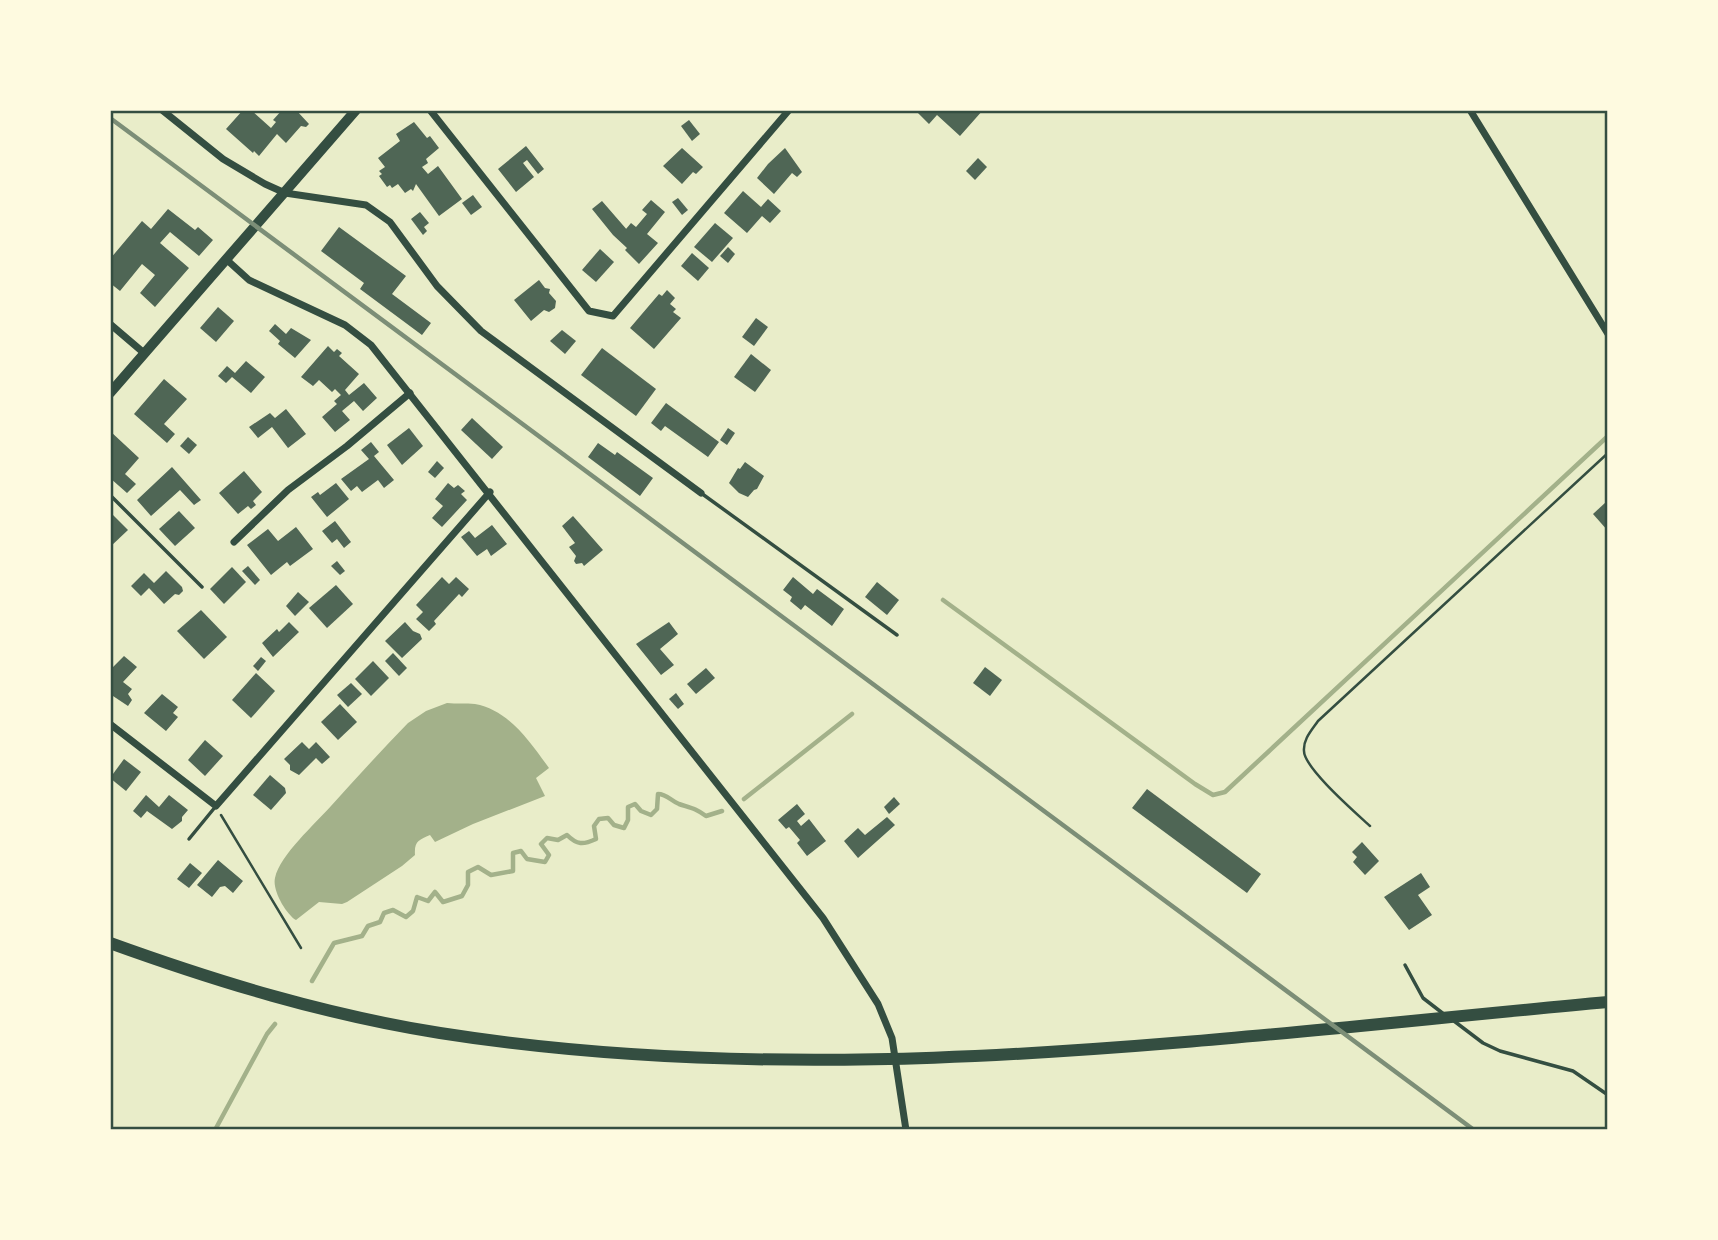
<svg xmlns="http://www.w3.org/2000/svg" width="1718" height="1240" viewBox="0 0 1718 1240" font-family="Rubik,sans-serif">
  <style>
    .water { fill: #a3b18a }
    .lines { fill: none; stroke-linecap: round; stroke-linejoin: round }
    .stream { stroke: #a3b18a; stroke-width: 4.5 }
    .building { fill: #4f6655 }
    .path { stroke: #344e41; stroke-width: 2.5 }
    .service { stroke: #344e41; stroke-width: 3.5 }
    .minor { stroke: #344e41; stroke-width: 7 }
    .secondary { stroke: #344e41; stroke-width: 10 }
    .primary { stroke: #344e41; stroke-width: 12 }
    .rail { stroke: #7c8e77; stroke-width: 4.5 }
    .neatline { fill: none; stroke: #344e41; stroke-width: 2.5 }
  </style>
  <rect width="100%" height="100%" fill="#e9edc9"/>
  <path class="water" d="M447,703C456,704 466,703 475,704C509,710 530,742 549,768L536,778L545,796L473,824L435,842L430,835C419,840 414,841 415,855L402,866L347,902L342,904L319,902L296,920C286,914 272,890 275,878C280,855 315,824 331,806C356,778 382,750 408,723L426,711Z"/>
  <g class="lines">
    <g class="stream">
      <polyline points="943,600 1195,784 1213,795 1225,792 1608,436"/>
      <polyline points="744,799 852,714"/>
      <path d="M312,981L334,943L362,936L368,926L380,922L384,913L393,910L406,917L413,911L417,897L428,901L435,892L443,902L462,896L468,885V872L478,867L491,875L513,871V853L521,851L527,859L545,862L549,855L541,844L547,838L558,840L567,835C577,845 583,845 596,839L594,826L599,819L608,818L614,825L624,828L628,820V807L635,804L641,811L651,815L657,809L658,794C667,794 671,801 679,804C691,808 695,808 706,816L722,811"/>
      <polyline points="215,1130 267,1034 275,1024"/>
    </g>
  </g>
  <g class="building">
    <polygon points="243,110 251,110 271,128 276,122 273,120 282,110 287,113 289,110 296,110 309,124 306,127 301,126 286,143 277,134 259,156 254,151 253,153 226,129"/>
    <polygon points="915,110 983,110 960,136 937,115 929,124"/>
    <polygon points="689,120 700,134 692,141 681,126"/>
    <polygon points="414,122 427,138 430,136 439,148 426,159 428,163 422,167 428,174 438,166 462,199 439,216 416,184 413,191 411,189 405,193 398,184 392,188 390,185 387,187 379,176 382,174 379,171 385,167 378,158 400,141 396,134"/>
    <polygon points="526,146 544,169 538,174 527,160 523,163 534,177 516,192 498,169"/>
    <polygon points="682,148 703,167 696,174 693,172 682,184 663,166"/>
    <polygon points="785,148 802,172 797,177 792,173 774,194 757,178 768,164"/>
    <polygon points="978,158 987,167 975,180 966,171"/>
    <polygon points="743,191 761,207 768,199 781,211 770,223 762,216 747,233 724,213"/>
    <polygon points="473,195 482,207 471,215 462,203"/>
    <polygon points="678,198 688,210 682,215 672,202"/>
    <polygon points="651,200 665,212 647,234 658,243 639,264 625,250 627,248 613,235 592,209 602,201 628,231 626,229 631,223 636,227 647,214 642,210"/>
    <polygon points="168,209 195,230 198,227 213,240 199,256 170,232 160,243 189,268 155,307 140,293 155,275 142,264 120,291 110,283 110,259 142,221 151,229"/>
    <polygon points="420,212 429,223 424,227 427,231 423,235 411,219"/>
    <polygon points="715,223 733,238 712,262 694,247"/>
    <polygon points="339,227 406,276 392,294 431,323 422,335 360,289 364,283 321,251"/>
    <polygon points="728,247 735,254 728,263 720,256"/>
    <polygon points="600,249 614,262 596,282 582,270"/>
    <polygon points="692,253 709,268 698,281 681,266"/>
    <polygon points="539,280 545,288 550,289 549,293 556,301 555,308 549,312 544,310 531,321 514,300"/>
    <polygon points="667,290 675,298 670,304 676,309 673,312 681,318 654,349 630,328 659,294 662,296"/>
    <polygon points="218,307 234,321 216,342 200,328"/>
    <polygon points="756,318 768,327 754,346 742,337"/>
    <polygon points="275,324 286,334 291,328 311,340 295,358 278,344 280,341 269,331"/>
    <polygon points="562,330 576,341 565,354 550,341"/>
    <polygon points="328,346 334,352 337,349 342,353 339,356 359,374 345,390 349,395 364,383 377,398 363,411 354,401 342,411 350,420 335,432 322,417 337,404 334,401 341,395 335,389 332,392 319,380 313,386 301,377"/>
    <polygon points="602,348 656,389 636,416 581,375"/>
    <polygon points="751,354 771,370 755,392 734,377"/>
    <polygon points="246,361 265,377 251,393 232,377 226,383 218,376 227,366 235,373"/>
    <polygon points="164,379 187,399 164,424 175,434 167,443 134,414"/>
    <polygon points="666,403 719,442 708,457 665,426 661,431 651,423"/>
    <polygon points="286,409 306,434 288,448 272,427 258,438 249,427 270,413 275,418"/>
    <polygon points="472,418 503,447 492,459 461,430"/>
    <polygon points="409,428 423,446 402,465 387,445"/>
    <polygon points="728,428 735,433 727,445 720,440"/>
    <polygon points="110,431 139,458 125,474 136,484 127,493 110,478"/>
    <polygon points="188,437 197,445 189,454 180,446"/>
    <polygon points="371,442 379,452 374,456 394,480 384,488 378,480 362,492 357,486 351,491 341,479 369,459 361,450"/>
    <polygon points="598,443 615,455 617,452 653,478 640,496 588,457"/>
    <polygon points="437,461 444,468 435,478 428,472"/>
    <polygon points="745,462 764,476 757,489 754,490 748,497 739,493 729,483 738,468 740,469"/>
    <polygon points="172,467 201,500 194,505 180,490 151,516 137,500"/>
    <polygon points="244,471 262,492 253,501 256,505 251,509 248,506 238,514 219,493"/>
    <polygon points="336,483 349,499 327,517 311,497 318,492 320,495"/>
    <polygon points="448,483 454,488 458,485 465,491 461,494 467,500 442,527 432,518 443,506 435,499"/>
    <polygon points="1606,502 1608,503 1608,531 1593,514"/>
    <polygon points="179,511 195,528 175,546 159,529"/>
    <polygon points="110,512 128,530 110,547"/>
    <polygon points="573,516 603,550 584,566 582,563 576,564 574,561 576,556 569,547 575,543 562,526"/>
    <polygon points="335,521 351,542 344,548 337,539 332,543 322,531"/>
    <polygon points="492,525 507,544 491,556 487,549 477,556 461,537 469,531 475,538"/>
    <polygon points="296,527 313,549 290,566 287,562 271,575 247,545 268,529 278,541"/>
    <polygon points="337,561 345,571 340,575 331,566"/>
    <polygon points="248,566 260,580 255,585 242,571"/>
    <polygon points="232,567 246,582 224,604 210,589"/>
    <polygon points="166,571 182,587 183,591 179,595 175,594 164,604 149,588 141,596 131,586 144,573 154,583"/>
    <polygon points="442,577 449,584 456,577 469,589 462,597 459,594 434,621 436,624 429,631 416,619 423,612 416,605"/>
    <polygon points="793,577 813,594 817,589 844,609 832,626 805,605 801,610 790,601 792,597 783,590"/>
    <polygon points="877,582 899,600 887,615 865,597"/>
    <polygon points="336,585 353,604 327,628 309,608"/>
    <polygon points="298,592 309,602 295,616 286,606"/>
    <polygon points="201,610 227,637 204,659 177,631"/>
    <polygon points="289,622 299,632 273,657 262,643 277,629 279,632"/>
    <polygon points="405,622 413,631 420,634 422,639 402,658 385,641"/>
    <polygon points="669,622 678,634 660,649 674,665 661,675 636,644"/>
    <polygon points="393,653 407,668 399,676 385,661"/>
    <polygon points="124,656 137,667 123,682 132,689 128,694 132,700 128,706 110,694 110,681 112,678 110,670"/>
    <polygon points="261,657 266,661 258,671 253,666"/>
    <polygon points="373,661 389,678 371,696 355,679"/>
    <polygon points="985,667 1002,680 990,696 973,683"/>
    <polygon points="706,668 715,678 696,694 687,684"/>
    <polygon points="256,673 275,691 251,718 232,700"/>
    <polygon points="351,683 362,694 348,707 337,695"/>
    <polygon points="676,693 684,704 678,709 669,699"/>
    <polygon points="162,694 178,707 173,713 178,717 166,731 144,713"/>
    <polygon points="340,704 357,722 338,740 321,722"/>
    <polygon points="205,740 223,756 205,776 188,760"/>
    <polygon points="302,742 309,749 316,742 330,757 322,764 316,758 299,775 290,770 290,765 284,759"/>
    <polygon points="124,759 141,772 126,791 110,778"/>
    <polygon points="270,775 285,788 286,793 271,810 253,795"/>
    <polygon points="1147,789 1261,874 1247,893 1132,808"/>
    <polygon points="146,795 159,807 169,795 188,810 182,817 182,821 172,829 147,811 141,818 133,811"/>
    <polygon points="894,797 900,804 889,814 884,807"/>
    <polygon points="797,804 805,814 797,821 801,826 809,819 826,841 807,856 797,843 800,840 789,827 786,829 778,820"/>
    <polygon points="887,817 895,825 858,858 844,841 858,828 865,835"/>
    <polygon points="1362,842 1379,861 1365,875 1353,862 1357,857 1352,852"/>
    <polygon points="218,860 243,881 233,893 225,886 220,887 212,897 197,885"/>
    <polygon points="190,863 202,873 189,888 177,879"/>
    <polygon points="1421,873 1430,887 1418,895 1432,915 1409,930 1384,897"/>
  </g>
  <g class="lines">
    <g class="path">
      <polyline points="221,815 301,948"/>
      <path d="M1370,826C1356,813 1304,768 1304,751C1303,739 1312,730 1318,721L1608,453"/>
    </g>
    <g class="service">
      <polyline points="701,493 897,635"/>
      <polyline points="110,495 202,587"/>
      <polyline points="189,839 216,806"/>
      <polyline points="1405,965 1423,998 1445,1015"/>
      <polyline points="1454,1021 1483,1043 1500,1051 1573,1071 1608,1095"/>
    </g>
    <g class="minor">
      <polyline points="162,110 223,159 265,184 285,193 366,205 390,222 437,286 481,331 701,493"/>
      <polyline points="430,110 589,311 613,316 789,110"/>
      <polyline points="1470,110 1608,334"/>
      <polyline points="227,260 249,280 345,325 371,345 823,918 878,1004 892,1038 906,1130"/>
      <polyline points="110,324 144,353"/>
      <polyline points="234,542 288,490 347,446 410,393"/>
      <polyline points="110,724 216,806 490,492"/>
    </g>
    <polyline class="secondary" points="110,393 356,110"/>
    <path class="primary" d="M110,943C218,982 326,1015 440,1033C827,1094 1221,1037 1608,1002"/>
    <polyline class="rail" points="110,118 1474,1130"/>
  </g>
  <rect width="1718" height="1240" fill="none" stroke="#fefae0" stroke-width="224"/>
  <rect x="112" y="112" width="1494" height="1016" class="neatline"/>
</svg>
